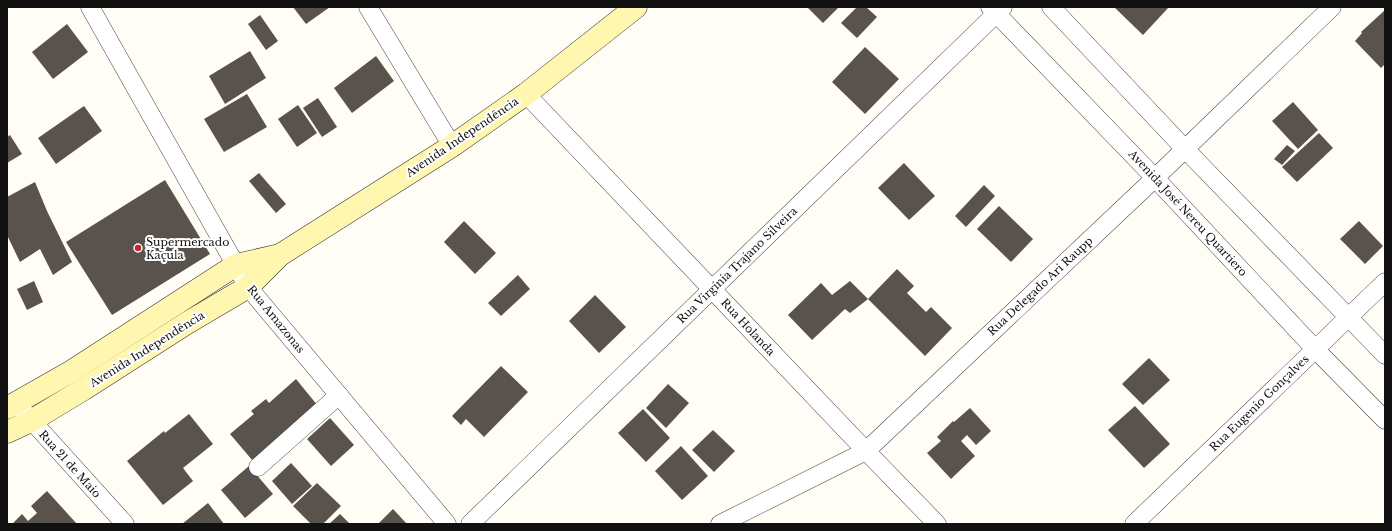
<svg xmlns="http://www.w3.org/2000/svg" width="1392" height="531" viewBox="0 0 1392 531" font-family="'Libre Baskerville',serif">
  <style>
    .building { fill: #5a524d }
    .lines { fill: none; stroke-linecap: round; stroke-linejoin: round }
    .street-casing { stroke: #444; stroke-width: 19 }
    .secondary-casing { stroke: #333; stroke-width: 23 }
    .street { stroke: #fff; stroke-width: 18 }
    .secondary { stroke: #fff6b0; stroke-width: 22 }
    .poi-dot { fill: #c4262e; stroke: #fff; stroke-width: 1.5 }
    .labels { text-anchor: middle; stroke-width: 4; stroke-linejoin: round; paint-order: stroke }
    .street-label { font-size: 11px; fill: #111; stroke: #fff }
    .poi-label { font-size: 11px; fill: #111; stroke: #fff; text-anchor: start }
  </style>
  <rect width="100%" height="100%" fill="#fffdf5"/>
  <g class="building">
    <polygon points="293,7 330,7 306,24"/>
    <polygon points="807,7 839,7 823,23"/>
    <polygon points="857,7 866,7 877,17 857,38 841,23"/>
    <polygon points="1114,7 1169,7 1143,35"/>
    <polygon points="1385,10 1385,64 1381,68 1355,41 1362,33 1361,32"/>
    <polygon points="260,15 278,41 266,50 248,24"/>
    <polygon points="67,24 88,52 53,79 32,52"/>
    <polygon points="865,47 899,79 865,114 832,82"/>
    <polygon points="250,51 266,78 225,104 209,76"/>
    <polygon points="376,56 394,81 352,113 334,88"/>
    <polygon points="247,94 267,127 224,152 204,119"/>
    <polygon points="318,98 337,127 322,137 303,108"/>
    <polygon points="1293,102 1318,130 1298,149 1272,121"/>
    <polygon points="298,105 317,133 297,147 278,119"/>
    <polygon points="84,106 102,131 56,164 38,138"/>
    <polygon points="1319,133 1333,148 1297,182 1282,167"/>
    <polygon points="10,135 22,154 7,163 7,137"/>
    <polygon points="1287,145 1295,151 1282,165 1274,159"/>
    <polygon points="904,163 935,196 909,220 878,188"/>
    <polygon points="259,173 286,204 276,213 249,181"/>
    <polygon points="165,180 210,254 112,315 66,242"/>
    <polygon points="35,182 47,211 72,262 53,275 40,249 20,262 7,235 7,197"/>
    <polygon points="984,185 995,196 966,227 955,216"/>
    <polygon points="999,206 1033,239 1011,262 977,229"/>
    <polygon points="464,221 496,253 475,274 444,242"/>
    <polygon points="1359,221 1383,246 1365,264 1340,239"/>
    <polygon points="897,269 914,286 907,293 926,312 931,307 952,328 925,356 868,299"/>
    <polygon points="518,275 530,289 501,316 488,303"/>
    <polygon points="34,281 43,302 27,310 17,289"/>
    <polygon points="850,281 868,299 850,313 845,309 812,340 788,315 821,283 832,295"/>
    <polygon points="595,295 626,327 599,353 569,321"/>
    <polygon points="1149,358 1170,380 1143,405 1122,384"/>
    <polygon points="501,366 528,392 484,437 466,419 461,425 452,416"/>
    <polygon points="296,379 318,406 253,461 230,434 254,414 251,411 266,399 269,403"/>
    <polygon points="668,384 689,403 666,428 646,408"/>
    <polygon points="1135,406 1170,444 1144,468 1108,430"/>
    <polygon points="970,408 991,431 976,445 967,435 961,441 975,456 951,479 927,453 941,441 937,437 953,421 954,422"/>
    <polygon points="643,409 670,438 646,462 618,433"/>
    <polygon points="189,414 213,444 183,468 193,481 163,505 127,461 164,431 165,433"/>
    <polygon points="330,418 354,445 331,466 307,439"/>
    <polygon points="713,430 735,451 714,472 692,450"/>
    <polygon points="681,446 708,476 682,500 655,471"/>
    <polygon points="291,463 312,486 292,504 272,481"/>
    <polygon points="249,466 273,494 245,518 221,490"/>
    <polygon points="317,483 341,506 323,524 311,524 293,506"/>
    <polygon points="47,491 77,524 14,524 13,523 22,514 28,521 37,513 31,506"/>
    <polygon points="208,503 224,524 182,524"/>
    <polygon points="393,509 407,524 378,524"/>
    <polygon points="340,514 350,524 329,524"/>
  </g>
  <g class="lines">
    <g class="street-casing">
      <g id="street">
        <polyline points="90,7 248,287 447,524"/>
        <polyline points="368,7 452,146"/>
        <polyline points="990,7 1155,178 1315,349 1385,420"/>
        <polyline points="1051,7 1185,149 1385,355"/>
        <polyline points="526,94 866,451 937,524"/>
        <polyline points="23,411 125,524"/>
        <polyline points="258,467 339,395"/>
        <polyline points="470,524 1003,7"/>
        <polyline points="720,524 866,451 1155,178 1332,7"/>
        <polyline points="1134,524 1385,282"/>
      </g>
    </g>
    <g class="secondary-casing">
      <g id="secondary">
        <polyline points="7,408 72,371 236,265 280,255"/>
        <polyline points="7,432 31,421 84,389 187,323 248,287 280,255 452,146 526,94 636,7"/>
      </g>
    </g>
    <use href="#street" class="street"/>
    <use href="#secondary" class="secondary"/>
  </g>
  <circle class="poi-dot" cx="138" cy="248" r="4"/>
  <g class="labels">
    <g class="street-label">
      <text transform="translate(462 137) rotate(-34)" y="4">Avenida Independência</text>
      <text transform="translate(1188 213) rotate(47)" y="4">Avenida José Nereu Quartiero</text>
      <text transform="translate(737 265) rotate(-44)" y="4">Rua Virgínia Trajano Silveira</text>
      <text transform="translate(1040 286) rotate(-43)" y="4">Rua Delegado Ari Raupp</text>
      <text transform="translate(276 319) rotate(51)" y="4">Rua Amazonas</text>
      <text transform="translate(748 327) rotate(47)" y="4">Rua Holanda</text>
      <text transform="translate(147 349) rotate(-32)" y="4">Avenida Independência</text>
      <text transform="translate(1259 403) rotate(-44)" y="4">Rua Eugenio Gonçalves</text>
      <text transform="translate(70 464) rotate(48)" y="4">Rua 21 de Maio</text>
    </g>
    <g class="poi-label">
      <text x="146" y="246">Supermercado<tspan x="146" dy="13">Kaçula</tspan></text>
    </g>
  </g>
  <rect width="1392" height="531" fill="none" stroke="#111111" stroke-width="16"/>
</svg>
